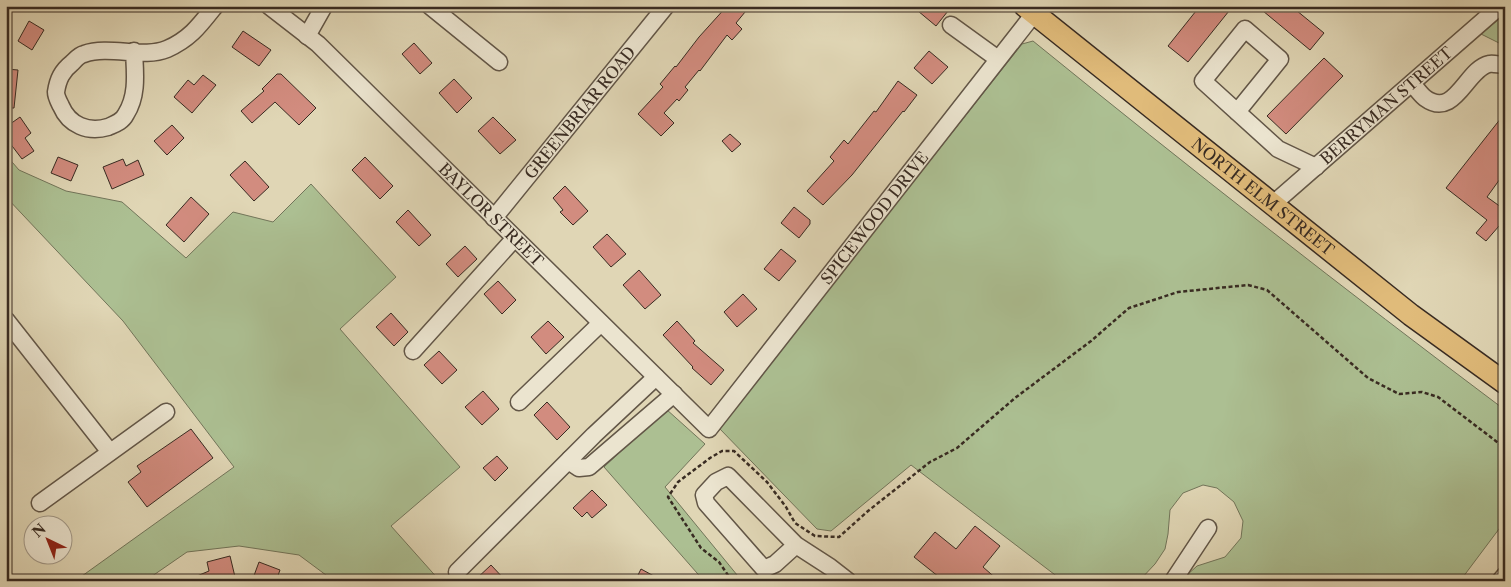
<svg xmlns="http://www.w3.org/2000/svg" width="1511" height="587" viewBox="0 0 1511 587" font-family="'Libre Caslon Text',serif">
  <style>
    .green { fill: #acbf92; stroke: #72755a }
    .building { fill: #d28c7f; stroke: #382b22 }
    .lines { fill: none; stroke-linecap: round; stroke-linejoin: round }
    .minor-casing { stroke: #625647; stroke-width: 19 }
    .major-casing { stroke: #382b22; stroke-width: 24 }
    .path { stroke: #382b22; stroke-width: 2.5; stroke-dasharray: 4 2.5; stroke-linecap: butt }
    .minor { stroke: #ebe4cf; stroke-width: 16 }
    .major { stroke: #e0bb7a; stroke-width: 21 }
    .labels { text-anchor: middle; stroke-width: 4; stroke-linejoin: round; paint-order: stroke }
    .street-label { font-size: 16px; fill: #382b22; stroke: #ebe4cf }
  </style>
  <rect width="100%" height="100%" fill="#e0d6b5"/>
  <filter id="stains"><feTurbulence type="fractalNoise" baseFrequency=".004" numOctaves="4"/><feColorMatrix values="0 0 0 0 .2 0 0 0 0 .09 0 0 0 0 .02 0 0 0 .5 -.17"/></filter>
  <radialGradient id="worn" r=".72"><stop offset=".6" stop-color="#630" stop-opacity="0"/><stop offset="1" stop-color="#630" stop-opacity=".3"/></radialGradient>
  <g class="green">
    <polygon points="1505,14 1505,46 1481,34"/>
    <path d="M1033,41C1188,167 1345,290 1505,410V521L1460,581H1188L1187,575L1197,566L1225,557L1241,538L1243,521L1234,502L1217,488L1203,485L1183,493L1170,510L1168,534L1165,549L1155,564L1139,581H1063L911,465L831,531L817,529L719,428L1022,44Z"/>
    <polygon points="6,155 19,170 66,191 122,202 186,258 233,212 273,222 311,184 396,277 340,329 460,467 391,526 440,581 334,581 299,555 239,546 187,552 145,581 75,581 234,467 123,321 6,197"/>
    <polygon points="666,409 705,444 665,487 742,581 704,581 604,467"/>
  </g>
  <g class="building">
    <polygon points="727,6 750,6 736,23 742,29 732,40 727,35 700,71 699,70 685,87 688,90 679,101 677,99 664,113 674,123 661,136 638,114 663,87 660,84 675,66 676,67 699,37"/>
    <polygon points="912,6 943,6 948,11 936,26"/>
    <polygon points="1200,6 1233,6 1188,62 1168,46"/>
    <polygon points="1257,6 1291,6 1324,33 1310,50"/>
    <polygon points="29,21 44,30 32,50 18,41"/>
    <polygon points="243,31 271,50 259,66 232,47"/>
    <polygon points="414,43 432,63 420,74 402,54"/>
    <polygon points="929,51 948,67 932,84 914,68"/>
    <polygon points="1324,58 1343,76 1286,134 1267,116"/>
    <polygon points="6,69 18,70 14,108 6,108"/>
    <polygon points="277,74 281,74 316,108 299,125 275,102 252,123 241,111 264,91 262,89"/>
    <polygon points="203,75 216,85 192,113 174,97 188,80 194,85"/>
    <polygon points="454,79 472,98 457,113 439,93"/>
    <polygon points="898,81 917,95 904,112 903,111 852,175 823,205 807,191 834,161 830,157 844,140 848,144 874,111 876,112"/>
    <polygon points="1505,113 1505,172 1487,197 1505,210 1505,231 1499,226 1486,241 1476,233 1487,220 1446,188"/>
    <polygon points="20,117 31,133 25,138 34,151 22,159 6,138 6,127"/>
    <polygon points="493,117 516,140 500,154 478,131"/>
    <polygon points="172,125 184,138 167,155 154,141"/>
    <polygon points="730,134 741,144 732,152 722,141"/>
    <polygon points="58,157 78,165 71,181 51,173"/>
    <polygon points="365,157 393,186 380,199 352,170"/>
    <polygon points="123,159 126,166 138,160 144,175 112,189 103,167"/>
    <polygon points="245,161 269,187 254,201 230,175"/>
    <polygon points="565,186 588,211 573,225 560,212 563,210 553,198"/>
    <polygon points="191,197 209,214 184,242 166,225"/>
    <polygon points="794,207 810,220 810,224 799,238 781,223"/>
    <polygon points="408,210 431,235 419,246 396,222"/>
    <polygon points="607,234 626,254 611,267 593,247"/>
    <polygon points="465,246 477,259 458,277 446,264"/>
    <polygon points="781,249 796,261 779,281 764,269"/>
    <polygon points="639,270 661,295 645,309 623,285"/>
    <polygon points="498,281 516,300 502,314 484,294"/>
    <polygon points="743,294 757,309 737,327 724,312"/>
    <polygon points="391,313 408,332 394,346 376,327"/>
    <polygon points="548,321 564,337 546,354 531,337"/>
    <polygon points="677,321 695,341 693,343 724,370 711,385 692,368 693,367 663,335"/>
    <polygon points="439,351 457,370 442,384 424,365"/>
    <polygon points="483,391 499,409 482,425 465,407"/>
    <polygon points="547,402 570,427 557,440 534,415"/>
    <polygon points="191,429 213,458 147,507 128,482 141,472 137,466"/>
    <polygon points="497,456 508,468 495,481 483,468"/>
    <polygon points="592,490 607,505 592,518 587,512 582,517 573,508"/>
    <polygon points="975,526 1000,546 983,567 999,581 944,581 914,557 935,532 956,549"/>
    <polygon points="230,556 236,581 185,581 209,571 207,562"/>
    <polygon points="259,562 280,570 276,581 252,581"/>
    <polygon points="491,565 506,581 474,581"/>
    <polygon points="641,569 663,581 635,581"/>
  </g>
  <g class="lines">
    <g class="minor-casing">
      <g id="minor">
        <path id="s1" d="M269,6L318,44L709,429L1040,6"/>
        <polyline points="430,6 499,62"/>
        <polyline points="951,25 998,59"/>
        <polyline points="307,36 324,6"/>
        <path d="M134,51C135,73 138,95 126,114C122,122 115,124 108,127C88,133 69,125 61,106C59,102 56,97 56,92C58,79 62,71 72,63C75,60 79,55 84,54C110,45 143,59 167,49C190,39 200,25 215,6"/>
        <path d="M1412,83C1416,88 1420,94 1425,98C1455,120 1466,69 1489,64C1493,63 1500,65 1505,65"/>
        <polyline points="1237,112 1280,59 1245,29 1203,81 1278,149 1316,167"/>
        <path id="s2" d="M1273,204L1500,6"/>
        <path id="s3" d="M494,218L666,6"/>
        <polyline points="6,320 110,452"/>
        <polyline points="413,351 514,239"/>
        <polyline points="519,402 601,323"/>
        <polyline points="570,459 573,464 579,468 589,467 674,394"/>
        <polyline points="40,503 166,412"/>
        <polyline points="796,545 775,564 764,569 706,503 704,495 716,482 728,476 796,545 830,567 848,581"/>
        <polyline points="457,572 594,435 656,377"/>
        <polyline points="1173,581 1208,528"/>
        <polyline points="1500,581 1505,575"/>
      </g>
    </g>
    <g class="major-casing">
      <g id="major">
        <path id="s4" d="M1025,6L1411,315L1505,383"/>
      </g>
    </g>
    <polyline class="path" points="732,581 719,562 701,548 668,497 678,482 710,458 722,451 734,451 767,482 786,507 795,523 815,536 839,537 868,511 930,462 957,448 1015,398 1091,341 1129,308 1178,292 1248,285 1267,290 1368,378 1399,394 1422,392 1438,397 1505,448"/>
    <use href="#minor" class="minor"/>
    <use href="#major" class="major"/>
  </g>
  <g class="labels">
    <g class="street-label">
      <text dy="6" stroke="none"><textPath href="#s2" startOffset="150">BERRYMAN STREET</textPath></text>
      <text dy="6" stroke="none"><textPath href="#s3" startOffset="136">GREENBRIAR ROAD</textPath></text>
      <text dy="6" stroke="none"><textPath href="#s4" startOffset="305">NORTH ELM STREET</textPath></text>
      <text dy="6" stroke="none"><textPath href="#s1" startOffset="305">BAYLOR STREET</textPath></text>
      <text dy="6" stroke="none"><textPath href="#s1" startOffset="879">SPICEWOOD DRIVE</textPath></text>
    </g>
  </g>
  <rect width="1511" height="587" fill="none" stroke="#e0d6b5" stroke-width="25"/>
  <rect x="8" y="8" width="1496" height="572" fill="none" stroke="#382b22" stroke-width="2.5"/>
  <rect x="12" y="12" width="1486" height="562" fill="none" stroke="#382b22"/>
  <g transform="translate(48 540) rotate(317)"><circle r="24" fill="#ebe4cf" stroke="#a39a8a"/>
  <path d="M0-4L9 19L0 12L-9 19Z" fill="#8f2418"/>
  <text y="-8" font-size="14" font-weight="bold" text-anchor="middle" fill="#382b22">N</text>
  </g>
  <rect width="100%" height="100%" filter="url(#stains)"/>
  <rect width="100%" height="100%" fill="url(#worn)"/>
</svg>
